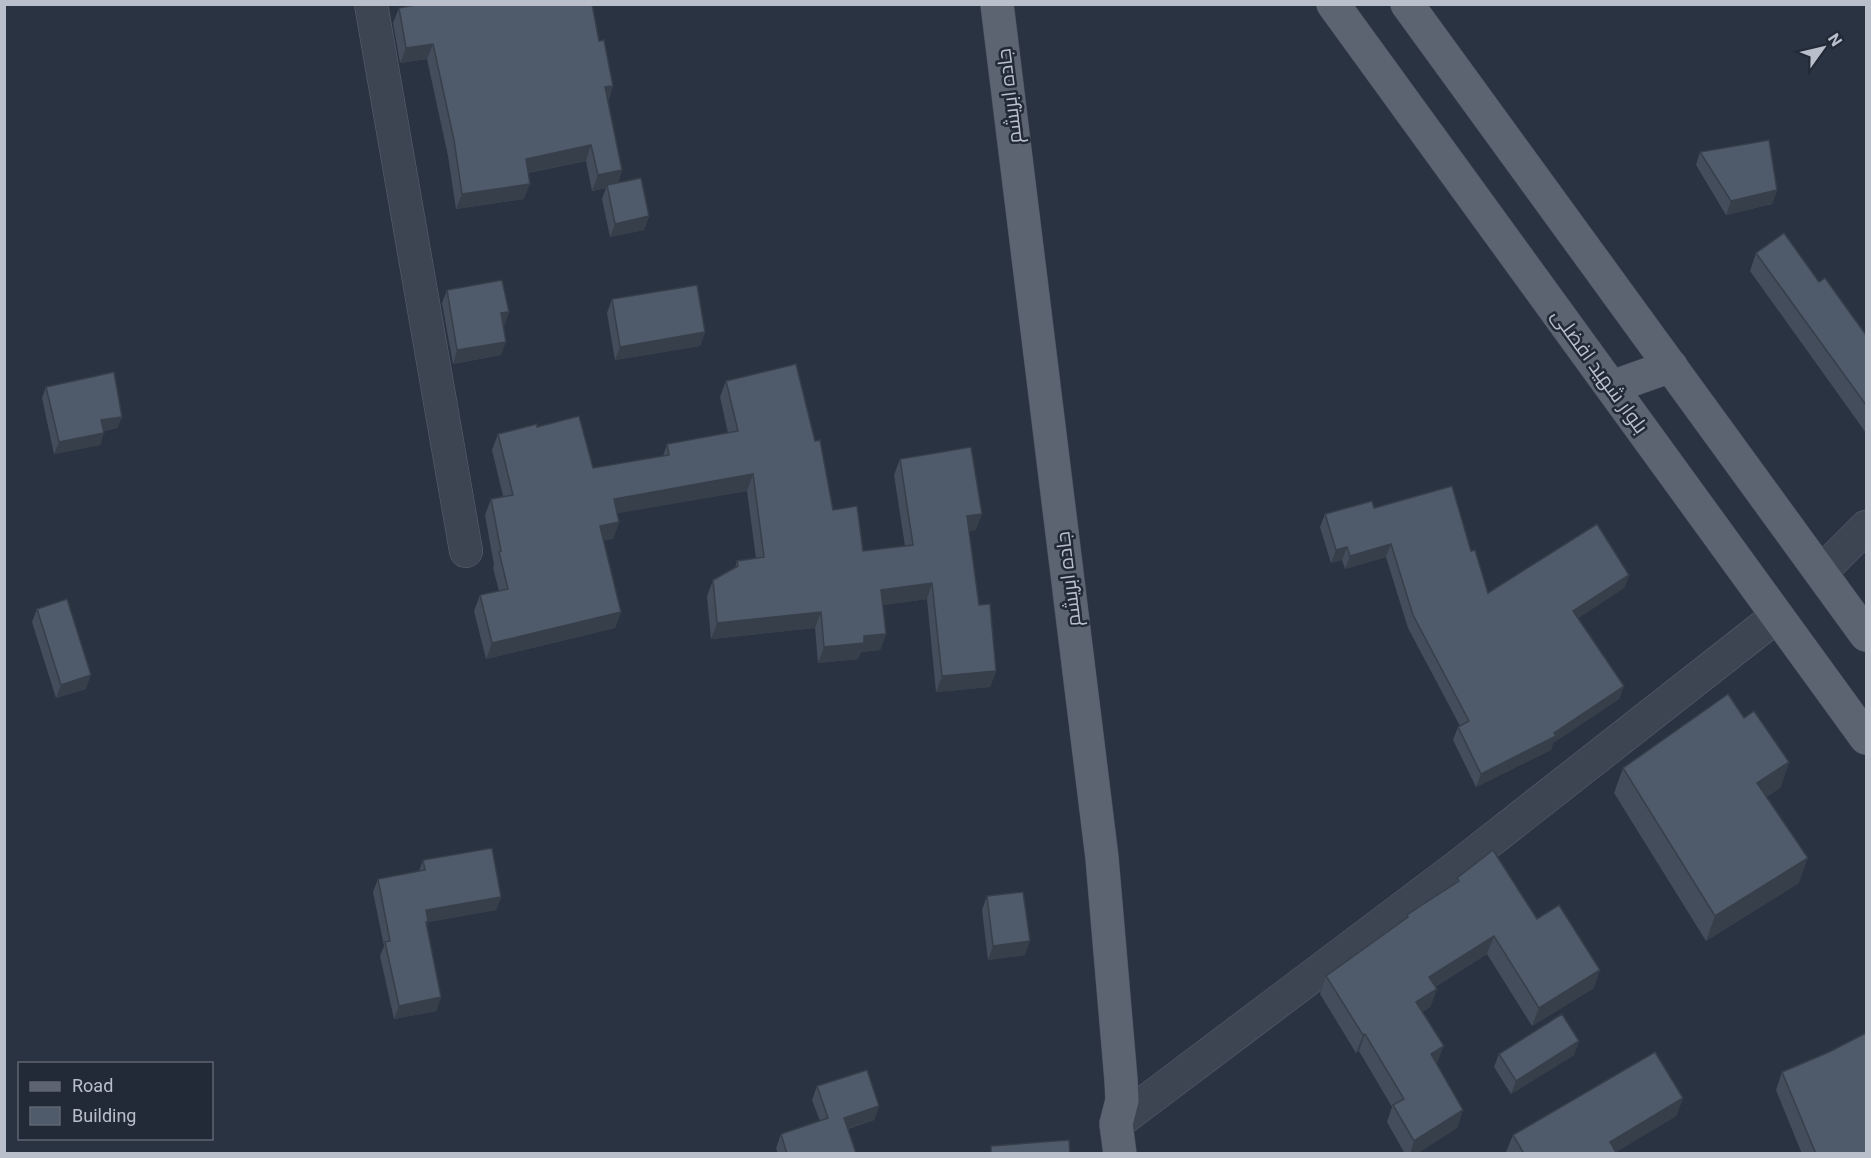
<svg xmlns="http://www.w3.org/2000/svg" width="1871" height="1158" viewBox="0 0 1871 1158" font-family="Roboto,Cairo,sans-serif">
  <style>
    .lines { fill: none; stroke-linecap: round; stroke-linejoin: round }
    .minor-casing { stroke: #5b636f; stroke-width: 34 }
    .major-casing { stroke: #474e5b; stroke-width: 34 }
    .minor { stroke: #3d4552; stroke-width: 33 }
    .major { stroke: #5c6471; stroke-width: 33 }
    .wall { fill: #444d5b }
    .shaded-wall { fill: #373f4a }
    .building { fill: #4f5a6a; stroke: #373f4a; stroke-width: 1.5 }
    .labels { text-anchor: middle; stroke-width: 5; stroke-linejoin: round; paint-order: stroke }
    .street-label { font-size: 20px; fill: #bac0cb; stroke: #222a37 }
  </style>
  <rect width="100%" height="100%" fill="#293342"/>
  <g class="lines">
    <g class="minor-casing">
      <g id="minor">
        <polyline points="371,4 466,551"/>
        <polyline points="1821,572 1866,527"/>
        <polyline points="1116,1124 1457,867 1777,616"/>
      </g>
    </g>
    <g class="major-casing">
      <g id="major">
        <polyline points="997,4 1102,858 1121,1080 1122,1100 1116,1124 1120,1154"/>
        <polyline points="1333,4 1866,738"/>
        <polyline points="1407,4 1866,635"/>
        <polyline points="1612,387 1671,366"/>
      </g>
    </g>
    <use href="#minor" class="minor"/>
    <use href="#major" class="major"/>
  </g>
  <g class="wall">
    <polygon points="399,8 599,41 613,86 608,101 622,170 618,183 649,216 644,230 610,237 602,199 606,188 592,191 586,161 528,173 524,199 456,209 448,156 427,59 400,63 393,23"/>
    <polygon points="1700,152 1777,190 1772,204 1726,215 1696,165"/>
    <polygon points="1756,253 1819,282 1866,335 1866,433 1750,271"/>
    <polygon points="447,290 509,312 504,326 501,355 453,364 442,303"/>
    <polygon points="612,299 705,332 700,346 615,360 607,313"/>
    <polygon points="726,381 815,441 833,510 863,551 905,546 894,475 900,459 976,530 969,531 979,605 996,671 990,687 936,692 927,599 883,605 886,634 880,650 861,652 858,659 818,663 815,628 711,639 707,596 713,580 735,568 737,561 756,558 747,491 617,513 619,522 613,539 603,540 621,612 615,628 486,659 474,611 480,595 499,591 493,568 494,565 485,515 491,499 503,496 492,450 498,434 537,427 593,468 663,456 667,444 728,433 720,397"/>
    <polygon points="46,387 122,417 117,428 104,431 100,445 54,454 42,398"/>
    <polygon points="1374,508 1471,551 1488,593 1629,575 1624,588 1578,618 1624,686 1619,699 1553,743 1551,750 1476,787 1453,740 1458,727 1460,726 1408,628 1386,557 1345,569 1342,560 1331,563 1320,527 1325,514"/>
    <polygon points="37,609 86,689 56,698 32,622"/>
    <polygon points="1744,718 1789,762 1780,788 1766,797 1799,883 1706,941 1614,793 1623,768"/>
    <polygon points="423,860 501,897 496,910 428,922 427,926 441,997 436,1011 394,1019 380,956 384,946 373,892 378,879 419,871"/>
    <polygon points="1457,878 1537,919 1594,988 1532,1026 1487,954 1435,987 1437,989 1430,1007 1422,1012 1437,1064 1463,1110 1457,1128 1416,1154 1405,1154 1387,1122 1392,1107 1359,1051 1356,1053 1320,994 1326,976 1406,918 1407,915 1455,884"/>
    <polygon points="987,896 1025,955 988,960 982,910"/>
    <polygon points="1579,1041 1574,1055 1511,1094 1494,1067 1499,1054"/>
    <polygon points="1782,1072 1866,1154 1802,1154 1776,1090"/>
    <polygon points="817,1086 879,1106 874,1120 848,1129 856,1154 778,1154 776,1148 781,1134 820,1121 812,1100"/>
    <polygon points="1683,1098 1676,1116 1616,1152 1617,1154 1507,1154 1506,1152 1513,1135"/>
  </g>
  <g class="shaded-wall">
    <polygon points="433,44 427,59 400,63 406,48"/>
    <polygon points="613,86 607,101 605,87"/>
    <polygon points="591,145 586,161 521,174 526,159"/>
    <polygon points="622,170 617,186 607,185 606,188 592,191 598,175"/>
    <polygon points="530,184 524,199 456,209 462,194"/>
    <polygon points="1777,190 1772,204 1726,215 1731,201"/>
    <polygon points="649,216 644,230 610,237 615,224"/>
    <polygon points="509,312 504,326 501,313"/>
    <polygon points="705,332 700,346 615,360 620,347"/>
    <polygon points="506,342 501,355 453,364 457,350"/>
    <polygon points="122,417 117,428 97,432 101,420"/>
    <polygon points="104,433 100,445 54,454 59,442"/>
    <polygon points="753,474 747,491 608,515 614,499"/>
    <polygon points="982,514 976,530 961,532 967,516"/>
    <polygon points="619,522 613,539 594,542 600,526"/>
    <polygon points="1391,544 1386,557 1345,569 1350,556"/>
    <polygon points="1347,547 1342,560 1331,563 1336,550"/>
    <polygon points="1629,575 1624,588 1568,625 1573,611"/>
    <polygon points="932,583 927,599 876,606 881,590"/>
    <polygon points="621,612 615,628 486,659 492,643"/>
    <polygon points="821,612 815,628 711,639 717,623"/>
    <polygon points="886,634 880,650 861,652 858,659 818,663 824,647 864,636"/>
    <polygon points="996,671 990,687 936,692 942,676"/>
    <polygon points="91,675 86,689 56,698 61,685"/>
    <polygon points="1624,686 1619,699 1553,743 1551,750 1476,787 1481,774 1554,733"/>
    <polygon points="1789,762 1780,788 1748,809 1757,783"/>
    <polygon points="1808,858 1799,883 1706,941 1715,916"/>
    <polygon points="501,897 496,910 428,922 423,935 426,910"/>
    <polygon points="1494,936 1487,954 1423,994 1429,977"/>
    <polygon points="1030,941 1025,955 988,960 993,946"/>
    <polygon points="1600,970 1594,988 1532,1026 1539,1008"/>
    <polygon points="1437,989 1430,1007 1410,1020 1416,1002"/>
    <polygon points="441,997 436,1011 394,1019 399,1006"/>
    <polygon points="1365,1034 1359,1051 1356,1053 1363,1035"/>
    <polygon points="1579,1041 1574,1055 1511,1094 1516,1081"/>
    <polygon points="1444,1046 1437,1063 1431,1054"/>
    <polygon points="1683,1098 1676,1116 1613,1154 1610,1142"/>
    <polygon points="879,1106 874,1120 839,1131 844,1118"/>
    <polygon points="1463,1110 1457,1128 1416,1154 1410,1154 1414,1141"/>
  </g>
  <g class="building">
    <polygon points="420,4 592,4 599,41 604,40 613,86 605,87 622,170 598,175 591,145 526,159 530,184 462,194 454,140 433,44 406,48 399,8"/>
    <polygon points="1769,140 1777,190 1731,201 1700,152"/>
    <polygon points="641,178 649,216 615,224 607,185"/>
    <polygon points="1784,233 1819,282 1825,278 1866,335 1866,405 1756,253"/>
    <polygon points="502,280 509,312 501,313 506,342 457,350 447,290"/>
    <polygon points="697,285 705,332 620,347 612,299"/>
    <polygon points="796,364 815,441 820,440 833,510 857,506 863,551 913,545 900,459 971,447 982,514 967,516 979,605 990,604 996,671 942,676 932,583 881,590 886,634 864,636 864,643 824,647 821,612 717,623 713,580 738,566 737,561 764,557 753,474 614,499 619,522 600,526 621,612 492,643 480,595 508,589 499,552 501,551 491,499 513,495 498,434 537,424 537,427 579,416 593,468 669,455 667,444 738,431 726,381"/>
    <polygon points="114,372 122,417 101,420 104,433 59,442 46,387"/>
    <polygon points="1452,486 1471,551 1475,550 1488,593 1597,524 1629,575 1573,611 1624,686 1554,733 1556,736 1481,774 1458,727 1469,721 1413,615 1391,544 1350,556 1347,547 1336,550 1325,514 1372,501 1374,508"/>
    <polygon points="67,599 91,675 61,685 37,609"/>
    <polygon points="1728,694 1744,718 1754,711 1789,762 1757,783 1808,858 1715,916 1623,768"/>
    <polygon points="492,848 501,897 426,910 428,921 426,922 441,997 399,1006 385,942 390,941 378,879 425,870 423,860"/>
    <polygon points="1493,850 1537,919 1559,905 1600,970 1539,1008 1494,936 1429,977 1437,989 1416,1002 1444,1046 1431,1054 1463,1110 1414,1141 1393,1105 1404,1099 1365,1034 1363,1035 1326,976 1408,917 1407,915 1422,905 1459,881 1457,878"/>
    <polygon points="1023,892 1030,941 993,946 987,896"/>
    <polygon points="1562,1014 1579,1041 1516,1081 1499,1054"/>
    <polygon points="1866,1033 1866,1154 1816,1154 1782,1072 1829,1052"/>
    <polygon points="1655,1052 1683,1098 1610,1142 1617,1154 1524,1154 1513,1135"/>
    <polygon points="867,1070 879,1106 844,1118 856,1153 787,1154 781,1134 828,1118 817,1086"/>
    <polygon points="1069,1140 1070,1154 991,1154 991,1146"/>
  </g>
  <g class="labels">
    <g class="street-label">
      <text transform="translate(1009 96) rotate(-97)" y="7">جاده ابریشم</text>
      <text transform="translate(1600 371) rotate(54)" y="7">بلوار شهید افضلی</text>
      <text transform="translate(1068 579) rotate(-97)" y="7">جاده ابریشم</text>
    </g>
  </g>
  <rect width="1871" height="1158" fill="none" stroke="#bac0cb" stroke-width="12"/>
  <rect x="18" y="1062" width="195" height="78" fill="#222a37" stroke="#5f6672" stroke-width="1.5"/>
  <rect x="30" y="1082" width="30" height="9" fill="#5c6471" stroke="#5f6672" stroke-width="1.5"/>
  <text x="72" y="1092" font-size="18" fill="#bac0cb">Road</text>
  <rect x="30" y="1107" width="30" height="18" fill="#4f5a6a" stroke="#5f6672" stroke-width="1.5"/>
  <text x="72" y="1122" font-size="18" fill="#bac0cb">Building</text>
  <g transform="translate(1823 48) rotate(56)" stroke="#222a37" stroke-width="4.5" paint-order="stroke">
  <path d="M0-4.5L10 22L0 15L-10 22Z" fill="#bac0cb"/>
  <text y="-9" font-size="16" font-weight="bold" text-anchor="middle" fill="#bac0cb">N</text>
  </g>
</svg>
